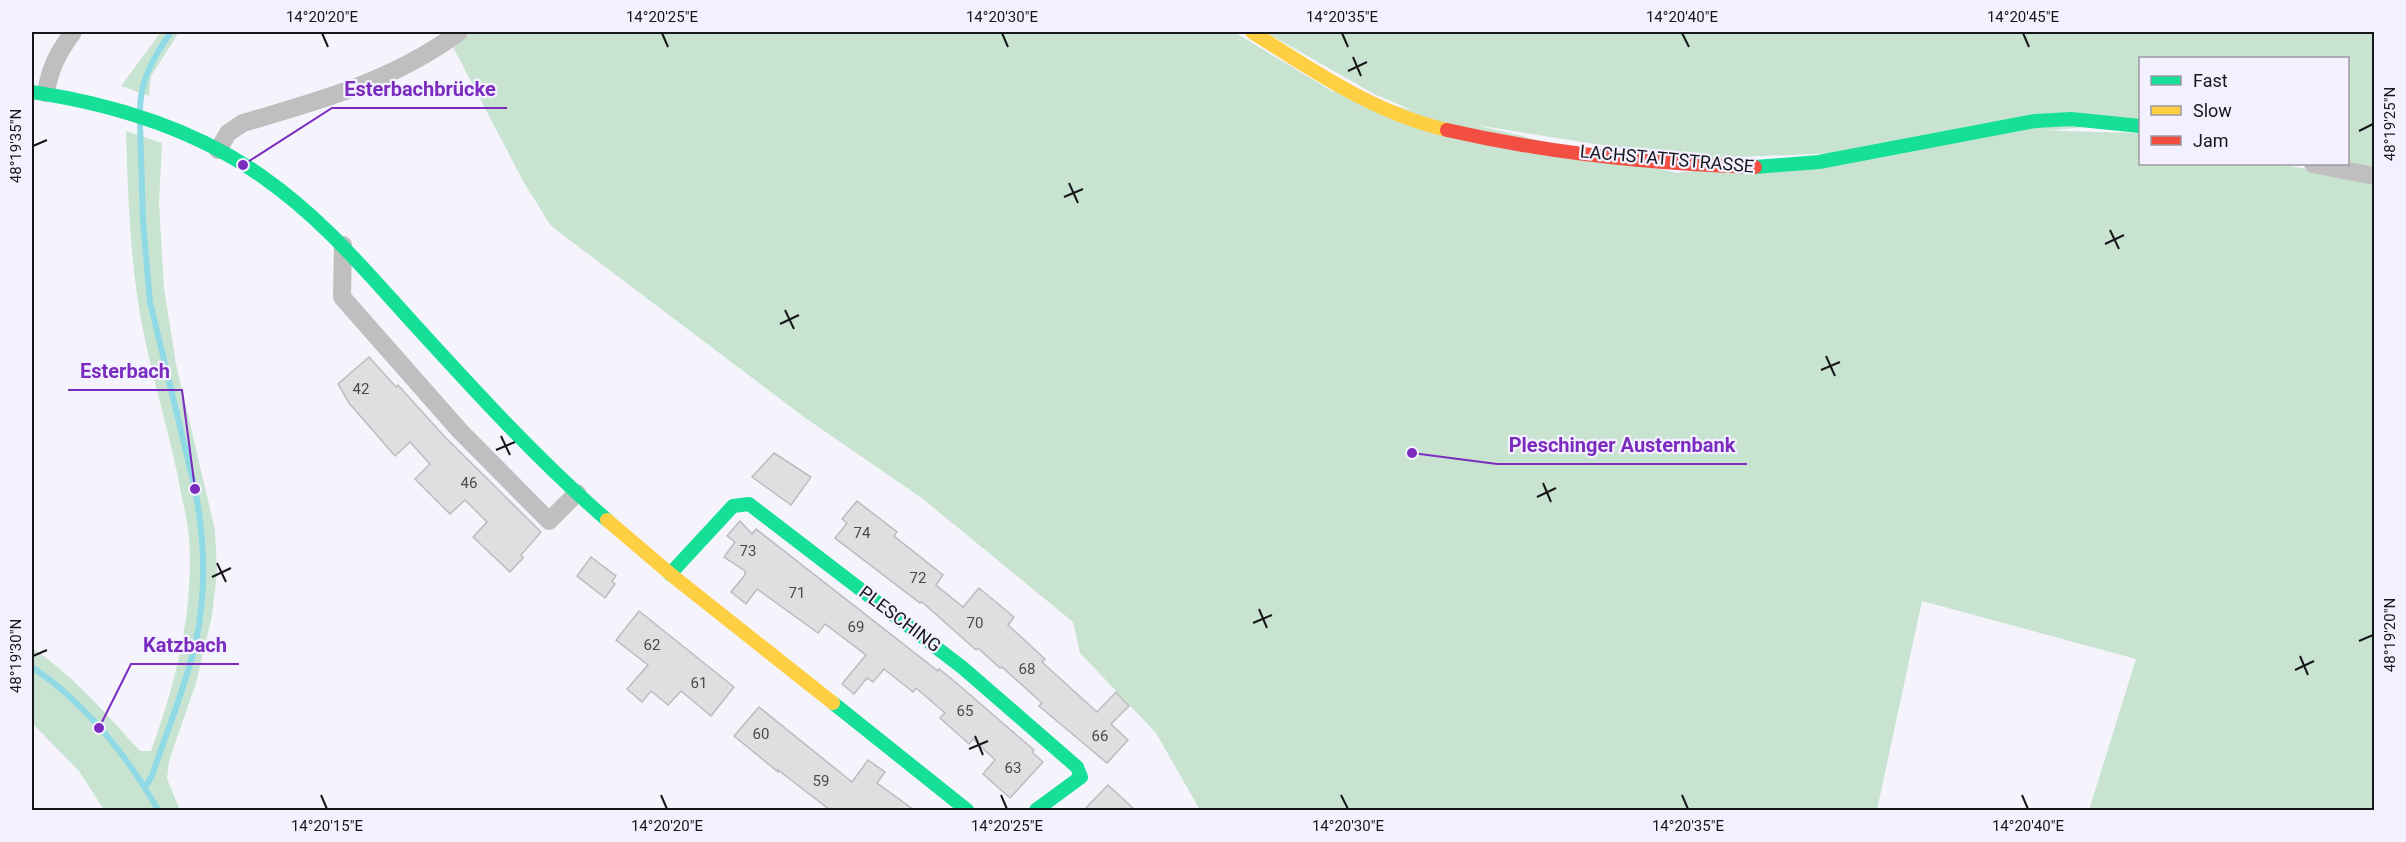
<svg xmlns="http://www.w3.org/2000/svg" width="2406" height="842" viewBox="0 0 2406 842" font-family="Roboto,sans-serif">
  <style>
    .green { fill: #c8e4d1 }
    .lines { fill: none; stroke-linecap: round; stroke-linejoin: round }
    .stream { stroke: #90dae6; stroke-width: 6 }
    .building { fill: #e0dee0; stroke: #bdbbbc; stroke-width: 1.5 }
    .street { stroke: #bfbfbf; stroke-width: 18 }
    .fast { stroke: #16e098; stroke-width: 14 }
    .slow { stroke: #ffcf43; stroke-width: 14 }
    .jam { stroke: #f24e42; stroke-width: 14 }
    .ticks { fill: none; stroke: #17171b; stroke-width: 2 }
    .labels { text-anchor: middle; stroke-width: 4.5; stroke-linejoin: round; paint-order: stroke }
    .number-label { font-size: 15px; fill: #4a4a4d }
    .street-label { font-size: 18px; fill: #17171b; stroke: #f3f1ff }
    .leader { fill: none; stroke: #7b2cbf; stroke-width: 2 }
    .callout-dot { fill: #7b2cbf; stroke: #f3f1ff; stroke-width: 2 }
    .callout-label { font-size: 20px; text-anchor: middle; font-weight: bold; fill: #7b2cbf; stroke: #f3f1ff; stroke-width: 4.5; stroke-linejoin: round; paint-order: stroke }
    .neatline { fill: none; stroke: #17171b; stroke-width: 2 }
    .ticks-label { font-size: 15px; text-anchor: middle; fill: #17171b }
  </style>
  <rect width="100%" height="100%" fill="#f5f4fc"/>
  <g class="green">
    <polygon points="161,32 179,32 151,76 149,96 121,86"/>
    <polygon points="472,32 1234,32 1332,91 1677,173 2024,130 2140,133 2140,164 2281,164 2374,183 2374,810 2089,810 2136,659 1922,601 1877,810 1200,810 1156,733 1080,653 1073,622 923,499 804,417 551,226 523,181 453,47"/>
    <polygon points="1265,32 2374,32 2374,168 2348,162 2348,58 2140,58 2140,121 1838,153 1689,159 1431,118 1376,95"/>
    <path d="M126,131L162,143L159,203L164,288L176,364L215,530L217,572L212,616L196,683L169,761L167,779L180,810H104L79,771L32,723V648C73,675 106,714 140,751H151C176,683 194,611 189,538C188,523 184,508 181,493C171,437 153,382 142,325C130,262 128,195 126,131Z"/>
  </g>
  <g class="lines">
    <g class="stream">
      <path d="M140,110C140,80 154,56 171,32"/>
      <path d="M140,123L143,221L150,302L195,489C205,541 207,593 195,645C185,689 166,733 152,776L145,787"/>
      <path d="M32,667C84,702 128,756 158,810"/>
    </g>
  </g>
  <g class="building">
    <polygon points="369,357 396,387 398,385 443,435 541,532 521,555 523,558 510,572 473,537 487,522 465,500 450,514 415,479 430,464 410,442 395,456 349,403 338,384"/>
    <polygon points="774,453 811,477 791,505 752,477"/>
    <polygon points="857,501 897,532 894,536 943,575 936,585 963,607 979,588 1014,617 1008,625 1045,659 1042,662 1097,712 1116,692 1129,706 1111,724 1128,740 1107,763 1039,706 1042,703 1002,667 1000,668 978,648 976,650 922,602 920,603 835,538 847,523 842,519"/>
    <polygon points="740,521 752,534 756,529 938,671 939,669 953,680 1034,750 1032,752 1043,762 1010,798 983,774 995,760 973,739 969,744 940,718 945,713 916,688 913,692 884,669 873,682 867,678 854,694 842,684 866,655 825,624 818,633 757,589 746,604 731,592 745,575 745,571 724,557 735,542 727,536"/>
    <polygon points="591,557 616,576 612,581 615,584 605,598 577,576"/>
    <polygon points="639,611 734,687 711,716 681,691 668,705 651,691 642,702 627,689 648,665 616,640"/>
    <polygon points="759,707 852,782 868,760 885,772 877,783 914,810 830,810 778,770 778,772 734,736"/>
    <polygon points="1108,785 1135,810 1084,810"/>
  </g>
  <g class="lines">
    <g class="street">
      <path d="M46,93C50,67 58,53 73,32"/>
      <path d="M218,150L228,133L243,123C319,101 395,80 459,32"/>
      <polyline points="2313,164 2374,176"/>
      <polyline points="343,245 342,297 460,431 549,521 577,493"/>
    </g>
    <g class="fast">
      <path d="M32,92C113,104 192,128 260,175C323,219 362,267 413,323C475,391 537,459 607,520"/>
      <polyline points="1755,167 1819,162 2035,121 2071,119 2140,126"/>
      <polyline points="670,574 733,506 749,504 963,668 1077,767 1081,777 1036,810"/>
      <polyline points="833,703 967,810"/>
    </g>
    <g class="slow">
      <path d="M1252,32C1314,71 1374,113 1447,130"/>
      <polyline points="607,520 674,577 833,703"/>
    </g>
    <path class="jam" d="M1447,130C1547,153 1652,164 1755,167"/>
  </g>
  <path class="ticks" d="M322,33L328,47M662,33L668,47M1002,33L1008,47M1342,33L1348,47M1682,33L1689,47M2023,33L2029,47M1353,57L1361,76M1348,71L1367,62M2359,131L2373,124M33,146L47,140M1069,183L1078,203M1064,197L1083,189M2110,230L2119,249M2105,244L2124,235M785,310L794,329M780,324L799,315M1826,356L1835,376M1821,370L1840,362M501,436L510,455M496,450L515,442M1543,483L1551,502M1537,497L1556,488M217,563L226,582M212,577L231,568M1259,609L1267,628M1253,623L1272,615M2359,641L2373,635M33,656L47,650M2300,656L2308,675M2295,670L2314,661M975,736L983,755M969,749L988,741M321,795L327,809M661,795L667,809M1001,795L1007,809M1341,795L1348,809M1682,795L1688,809M2022,795L2028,809"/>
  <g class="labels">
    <g class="number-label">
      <text x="361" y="394">42</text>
      <text x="469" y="488">46</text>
      <text x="862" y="538">74</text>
      <text x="748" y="556">73</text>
      <text x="918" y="583">72</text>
      <text x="797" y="598">71</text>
      <text x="975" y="628">70</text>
      <text x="856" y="632">69</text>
      <text x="652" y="650">62</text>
      <text x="1027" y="674">68</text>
      <text x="699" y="688">61</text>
      <text x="965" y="716">65</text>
      <text x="761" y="739">60</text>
      <text x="1100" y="741">66</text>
      <text x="1013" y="773">63</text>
      <text x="821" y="786">59</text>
    </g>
    <g class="street-label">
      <text transform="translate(1667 159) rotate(5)" y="6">LACHSTATTSTRASSE</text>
      <text transform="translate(900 619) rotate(37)" y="6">PLESCHING</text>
    </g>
  </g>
  <path class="leader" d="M243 165L332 108H507M195 489L182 390H68M1412 453L1497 464H1747M99 728L131 664H239"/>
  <g class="callout-dot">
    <circle cx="243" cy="165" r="6"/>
    <circle cx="195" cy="489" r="6"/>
    <circle cx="1412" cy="453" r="6"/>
    <circle cx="99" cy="728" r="6"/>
  </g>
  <g class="callout-label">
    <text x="420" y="96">Esterbachbrücke</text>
    <text x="125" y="378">Esterbach</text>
    <text x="1622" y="452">Pleschinger Austernbank</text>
    <text x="185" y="652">Katzbach</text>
  </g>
  <rect width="2406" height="842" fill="none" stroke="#f3f1ff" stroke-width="66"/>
  <rect x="2139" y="57" width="210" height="108" fill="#f3f1ff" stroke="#9b9aa4" stroke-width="1.5"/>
  <rect x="2151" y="76" width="30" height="9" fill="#16e098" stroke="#9b9aa4" stroke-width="1.5"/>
  <text x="2193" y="87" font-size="18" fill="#17171b">Fast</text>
  <rect x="2151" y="106" width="30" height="9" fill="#ffcf43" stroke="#9b9aa4" stroke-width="1.5"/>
  <text x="2193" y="117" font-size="18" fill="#17171b">Slow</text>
  <rect x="2151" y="136" width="30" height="9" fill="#f24e42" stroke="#9b9aa4" stroke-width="1.5"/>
  <text x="2193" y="147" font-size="18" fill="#17171b">Jam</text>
  <rect x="33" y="33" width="2340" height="776" class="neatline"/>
  <g class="ticks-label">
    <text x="322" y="22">14°20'20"E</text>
    <text x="662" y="22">14°20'25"E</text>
    <text x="1002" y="22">14°20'30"E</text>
    <text x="1342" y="22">14°20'35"E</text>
    <text x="1682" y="22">14°20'40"E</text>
    <text x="2023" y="22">14°20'45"E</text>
    <text transform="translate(2390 124) rotate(-90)" y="5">48°19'25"N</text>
    <text transform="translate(16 146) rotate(-90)" y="5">48°19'35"N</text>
    <text transform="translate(2390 635) rotate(-90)" y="5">48°19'20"N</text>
    <text transform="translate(16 656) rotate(-90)" y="5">48°19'30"N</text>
    <text x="327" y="831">14°20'15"E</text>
    <text x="667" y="831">14°20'20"E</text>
    <text x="1007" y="831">14°20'25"E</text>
    <text x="1348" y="831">14°20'30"E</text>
    <text x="1688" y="831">14°20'35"E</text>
    <text x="2028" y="831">14°20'40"E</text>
  </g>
</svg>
